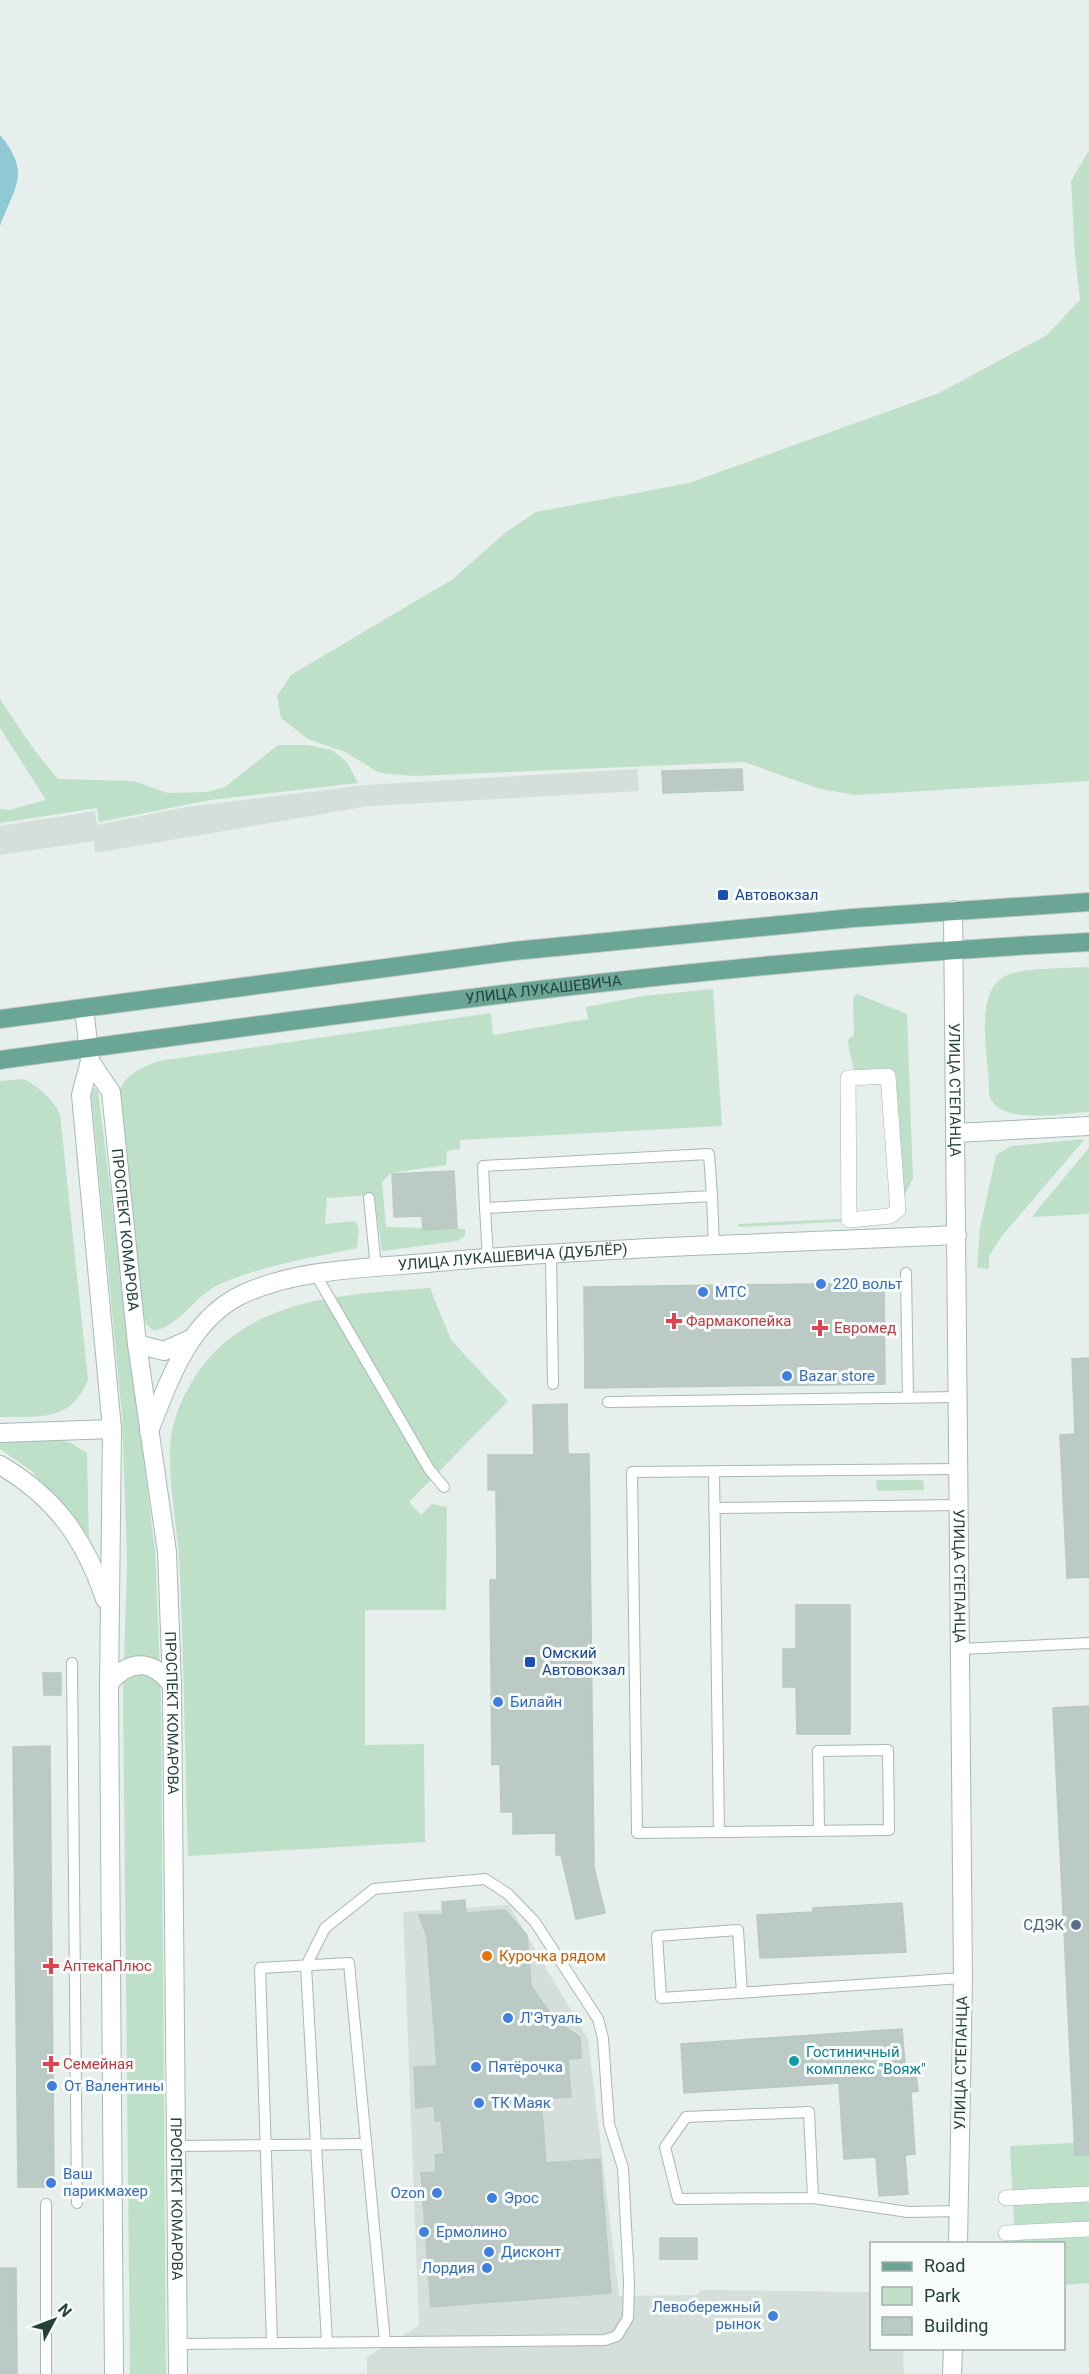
<svg xmlns="http://www.w3.org/2000/svg" width="1089" height="2374" viewBox="0 0 1089 2374" font-family="Roboto,sans-serif">
  <style>
    .built { fill: #d4dfda }
    .green { fill: #bfe0c8 }
    .water { fill: #8ec9d4 }
    .building { fill: #bbcac4; stroke: #b8c9c2; stroke-width: 1.5 }
    .lines { fill: none; stroke-linecap: round; stroke-linejoin: round }
    .service-casing { stroke: #a8b8b2; stroke-width: 12 }
    .pedestrian-casing { stroke: #a8b8b2; stroke-width: 16 }
    .tertiary-casing { stroke: #a8b8b2; stroke-width: 20 }
    .secondary-casing { stroke: #a4bbb3; stroke-width: 20 }
    .primary-casing { stroke: #c2cac8; stroke-width: 20 }
    .service { stroke: #fff; stroke-width: 10 }
    .pedestrian { stroke: #fff; stroke-width: 15 }
    .tertiary { stroke: #fff; stroke-width: 18 }
    .secondary { stroke: #fff; stroke-width: 18 }
    .primary { stroke: #6aa596; stroke-width: 18 }
    .transit-dot { fill: #1a4fb4; stroke: #f7fbf9; stroke-width: 2 }
    .shop-dot { fill: #3f7fe0; stroke: #f7fbf9; stroke-width: 2 }
    .health-dot { fill: #e0444e; stroke: #f7fbf9; stroke-width: 2 }
    .service-dot { fill: #5c6f8a; stroke: #f7fbf9; stroke-width: 2 }
    .food-dot { fill: #e8710a; stroke: #f7fbf9; stroke-width: 2 }
    .culture-dot { fill: #0f9aa8; stroke: #f7fbf9; stroke-width: 2 }
    .labels { text-anchor: middle; stroke-width: 6; stroke-linejoin: round; paint-order: stroke }
    .transit-label { font-size: 15px; fill: #164399; stroke: #f7fbf9; text-anchor: start }
    .street-label { font-size: 15px; fill: #24423a; stroke: #f7fbf9 }
    .shop-label { font-size: 15px; fill: #366cbe; stroke: #f7fbf9; text-anchor: start }
    .health-label { font-size: 15px; fill: #be3a42; stroke: #f7fbf9; text-anchor: start }
    .service-label { font-size: 15px; fill: #4e5e75; stroke: #f7fbf9; text-anchor: end }
    .food-label { font-size: 15px; fill: #c56008; stroke: #f7fbf9; text-anchor: start }
    .culture-label { font-size: 15px; fill: #0d838f; stroke: #f7fbf9; text-anchor: start }
  </style>
  <rect width="100%" height="100%" fill="#e6efeb"/>
  <g class="built">
    <polygon points="637,769 639,791 369,806 95,853 94,841 0,855 0,826 95,811 97,825 186,807 365,785"/>
    <polygon points="509,1905 588,2039 619,2296 696,2295 701,2290 871,2292 872,2348 903,2349 904,2374 367,2374 367,2357 419,2326 403,1912"/>
  </g>
  <g class="green">
    <polygon points="1089,150 1089,781 856,795 820,789 744,762 414,776 380,773 345,752 308,739 281,718 277,696 291,675 453,579 506,532 536,512 689,483 939,393 1047,335 1080,300 1075,256 1071,181"/>
    <polygon points="0,699 35,751 58,779 133,781 168,793 207,792 225,787 278,745 308,745 332,750 347,762 358,783 210,800 99,822 97,808 0,823 0,809 9,810 46,800 0,728"/>
    <path d="M1089,967V1112C1064,1113 995,1127 989,1093C990,1061 970,987 1010,974C1026,968 1070,968 1089,967Z"/>
    <path d="M713,989L722,1126L460,1140V1149L447,1151L446,1165L391,1173L382,1182L386,1227L465,1229V1236L457,1241L382,1251L374,1195L327,1198L325,1224L355,1221L359,1229L357,1248C312,1258 264,1265 222,1283C195,1294 183,1324 154,1331L147,1325L140,1310L118,1093C127,1073 140,1068 159,1061L491,1013L493,1035L588,1019L586,1007L643,996Z"/>
    <path d="M857,994L907,1014L913,1179L903,1198L888,1077H854C854,1064 849,1054 848,1040L854,1035L853,998Z"/>
    <path d="M24,1079C41,1089 51,1097 60,1114L88,1380C70,1423 39,1416 0,1417V1081Z"/>
    <polygon points="93,1087 98,1091 155,1550 161,1695 166,2374 130,2374 123,1695 127,1559 122,1415 91,1092"/>
    <polygon points="1085,1139 1001,1237 989,1256 989,1269 977,1268 980,1228 996,1155 1011,1146"/>
    <polygon points="1089,1148 1089,1214 1032,1217 1038,1209"/>
    <polygon points="854,1218 875,1220 738,1227 738,1224"/>
    <path d="M430,1288L451,1340L508,1401L409,1502L421,1515L432,1504L447,1507L446,1610H365V1745L424,1744L425,1842L188,1856C185,1763 184,1669 180,1575C179,1536 170,1497 170,1458C169,1431 177,1408 190,1385C241,1297 339,1295 430,1288Z"/>
    <polygon points="60,1440 71,1443 87,1453 89,1546 33,1472 0,1449 0,1441"/>
    <polygon points="876,1480 923,1480 924,1490 877,1491"/>
    <polygon points="1089,2142 1089,2283 1064,2285 1064,2244 1015,2243 1010,2146"/>
  </g>
  <path class="water" d="M0,135C31,173 16,184 0,226Z"/>
  <g class="building">
    <polygon points="742,769 743,790 663,793 662,771"/>
    <polygon points="454,1171 457,1228 423,1230 422,1216 394,1217 392,1174"/>
    <polygon points="884,1283 885,1384 585,1388 584,1287"/>
    <polygon points="1089,1358 1089,1577 1067,1578 1060,1435 1075,1434 1072,1359"/>
    <polygon points="567,1404 568,1454 589,1454 594,1867 605,1913 576,1919 561,1855 556,1855 556,1833 513,1834 513,1812 501,1812 500,1764 492,1765 490,1580 497,1580 496,1490 488,1490 488,1455 534,1455 533,1405"/>
    <polygon points="796,1605 850,1605 850,1734 797,1734 796,1687 783,1687 783,1649 796,1649"/>
    <polygon points="43,1673 61,1673 61,1695 44,1695"/>
    <polygon points="1089,1706 1089,2155 1075,2155 1053,1708"/>
    <polygon points="50,1746 54,2187 18,2187 13,1747"/>
    <polygon points="465,1900 466,1913 505,1910 527,1935 531,1986 555,2020 580,2037 581,2058 568,2059 571,2097 541,2099 546,2163 600,2159 611,2293 431,2307 421,2173 436,2172 435,2155 444,2154 441,2120 435,2121 434,2106 416,2108 414,2067 437,2066 427,1937 419,1915 443,1915 442,1902"/>
    <polygon points="902,1903 906,1952 760,1958 757,1915 813,1912 813,1908"/>
    <polygon points="902,2029 906,2075 916,2075 918,2091 911,2092 915,2154 905,2155 908,2194 879,2196 876,2157 844,2159 839,2083 684,2093 681,2044"/>
    <rect x="660" y="2238" width="37" height="21"/>
    <polygon points="0,2268 16,2268 17,2374 0,2374"/>
  </g>
  <g class="lines">
    <g class="service-casing">
      <g id="service">
        <polyline points="369,1198 376,1268"/>
        <polyline points="485,1208 483,1166 709,1154 712,1196"/>
        <polyline points="551,1254 553,1384"/>
        <polyline points="488,1258 485,1208 712,1196 714,1246"/>
        <polyline points="906,1273 908,1398"/>
        <polyline points="316,1275 429,1469 444,1487"/>
        <polyline points="608,1402 959,1397"/>
        <polyline points="714,1472 719,1832"/>
        <polyline points="714,1508 960,1505"/>
        <polyline points="962,1649 1089,1643"/>
        <polyline points="72,1663 77,2203"/>
        <polyline points="819,1831 818,1751 888,1750 889,1830 637,1833 632,1472 959,1469"/>
        <polyline points="742,1993 738,1930 657,1936 661,1998 963,1978"/>
        <polyline points="175,2146 366,2144"/>
        <polyline points="813,2198 809,2112 686,2117 665,2147 678,2199 813,2198 908,2212 959,2211"/>
        <polyline points="46,2204 46,2374"/>
        <polyline points="272,2343 260,1968 349,1963 385,2342"/>
        <polyline points="178,2344 605,2340 617,2336 628,2318 629,2283 623,2168 609,2124 603,2038 598,2019 535,1922 508,1894 485,1879 374,1889 325,1928 306,1966 327,2342"/>
      </g>
    </g>
    <g class="pedestrian-casing">
      <g id="pedestrian">
        <polygon points="888,1076 898,1210 890,1216 849,1220 848,1078"/>
        <polyline points="1006,2198 1089,2194"/>
        <polyline points="1006,2233 1089,2229"/>
      </g>
    </g>
    <g class="tertiary-casing">
      <g id="tertiary">
        <path id="s1" d="M953,910L963,1978L958,2244"/>
        <polyline points="956,1133 1089,1126"/>
        <polyline points="137,1344 164,1351 193,1338"/>
        <path id="s2" d="M149,1431C169,1381 189,1320 241,1295C297,1268 375,1268 437,1262C609,1247 783,1243 957,1235"/>
        <polyline points="952,2374 953,2348"/>
      </g>
    </g>
    <g class="secondary-casing">
      <g id="secondary">
        <polyline points="84,1008 90,1061 81,1095 112,1429 109,1690 114,2374"/>
        <path id="s3" d="M90,1061L111,1092L137,1344L167,1552L172,1685L178,2374"/>
        <polyline points="0,1433 112,1429"/>
        <path d="M0,1465C55,1497 85,1539 105,1599"/>
        <path d="M109,1683C130,1659 152,1659 172,1685"/>
      </g>
    </g>
    <g class="primary-casing">
      <g id="primary">
        <polyline points="0,1019 514,951 853,918 1089,902"/>
        <path id="s4" d="M0,1060C362,1011 724,960 1089,942"/>
      </g>
    </g>
    <use href="#service" class="service"/>
    <use href="#pedestrian" class="pedestrian"/>
    <use href="#tertiary" class="tertiary"/>
    <use href="#secondary" class="secondary"/>
    <use href="#primary" class="primary"/>
  </g>
  <g class="transit-dot">
    <rect x="717" y="889" width="12" height="12" rx="3"/>
    <rect x="524" y="1656" width="12" height="12" rx="3"/>
  </g>
  <g class="shop-dot">
    <circle cx="821" cy="1284" r="6"/>
    <circle cx="703" cy="1292" r="6"/>
    <circle cx="787" cy="1376" r="6"/>
    <circle cx="498" cy="1702" r="6"/>
    <circle cx="508" cy="2018" r="6"/>
    <circle cx="476" cy="2067" r="6"/>
    <circle cx="52" cy="2086" r="6"/>
    <circle cx="479" cy="2103" r="6"/>
    <circle cx="51" cy="2183" r="6"/>
    <circle cx="437" cy="2193" r="6"/>
    <circle cx="492" cy="2198" r="6"/>
    <circle cx="424" cy="2232" r="6"/>
    <circle cx="489" cy="2252" r="6"/>
    <circle cx="487" cy="2268" r="6"/>
    <circle cx="773" cy="2316" r="6"/>
  </g>
  <g class="health-dot">
    <path d="M671 1312h6v6h6v6h-6v6h-6v-6h-6v-6h6z"/>
    <path d="M817 1319h6v6h6v6h-6v6h-6v-6h-6v-6h6z"/>
    <path d="M48 1957h6v6h6v6h-6v6h-6v-6h-6v-6h6z"/>
    <path d="M48 2055h6v6h6v6h-6v6h-6v-6h-6v-6h6z"/>
  </g>
  <circle class="service-dot" cx="1076" cy="1925" r="6"/>
  <circle class="food-dot" cx="487" cy="1956" r="6"/>
  <circle class="culture-dot" cx="794" cy="2061" r="6"/>
  <g class="labels">
    <g class="transit-label">
      <text x="735" y="900">Автовокзал</text>
      <text x="542" y="1658">Омский<tspan x="542" dy="17">Автовокзал</tspan></text>
    </g>
    <g class="street-label">
      <text dy="5" stroke="none"><textPath href="#s4" startOffset="548">УЛИЦА ЛУКАШЕВИЧА</textPath></text>
      <text dy="5" stroke="none"><textPath href="#s1" startOffset="180">УЛИЦА СТЕПАНЦА</textPath></text>
      <text dy="5" stroke="none"><textPath href="#s3" startOffset="176">ПРОСПЕКТ КОМАРОВА</textPath></text>
      <text dy="5" stroke="none"><textPath href="#s2" startOffset="444">УЛИЦА ЛУКАШЕВИЧА (ДУБЛЁР)</textPath></text>
      <text dy="5" stroke="none"><textPath href="#s1" startOffset="666">УЛИЦА СТЕПАНЦА</textPath></text>
      <text dy="5" stroke="none"><textPath href="#s3" startOffset="662">ПРОСПЕКТ КОМАРОВА</textPath></text>
      <text transform="translate(961 2063) rotate(-89)" y="5">УЛИЦА СТЕПАНЦА</text>
      <text dy="5" stroke="none"><textPath href="#s3" startOffset="1148">ПРОСПЕКТ КОМАРОВА</textPath></text>
    </g>
    <g class="shop-label">
      <text x="833" y="1289">220 вольт</text>
      <text x="715" y="1297">МТС</text>
      <text x="799" y="1381">Bazar store</text>
      <text x="510" y="1707">Билайн</text>
      <text x="520" y="2023">Л'Этуаль</text>
      <text x="488" y="2072">Пятёрочка</text>
      <text x="64" y="2091">От Валентины</text>
      <text x="491" y="2108">ТК Маяк</text>
      <text x="63" y="2179">Ваш<tspan x="63" dy="17">парикмахер</tspan></text>
      <text x="425" y="2198" text-anchor="end">Ozon</text>
      <text x="504" y="2203">Эрос</text>
      <text x="436" y="2237">Ермолино</text>
      <text x="501" y="2257">Дисконт</text>
      <text x="475" y="2273" text-anchor="end">Лордия</text>
      <text x="761" y="2312" text-anchor="end">Левобережный<tspan x="761" dy="17">рынок</tspan></text>
    </g>
    <g class="health-label">
      <text x="686" y="1326">Фармакопейка</text>
      <text x="834" y="1333">Евромед</text>
      <text x="63" y="1971">АптекаПлюс</text>
      <text x="63" y="2069">Семейная</text>
    </g>
    <g class="service-label">
      <text x="1064" y="1930">СДЭК</text>
    </g>
    <g class="food-label">
      <text x="499" y="1961">Курочка рядом</text>
    </g>
    <g class="culture-label">
      <text x="806" y="2057">Гостиничный<tspan x="806" dy="17">комплекс "Вояж"</tspan></text>
    </g>
  </g>
  <rect x="870" y="2242" width="195" height="108" fill="#f7fbf9" stroke="#a3b1ad" stroke-width="1.5"/>
  <rect x="882" y="2262" width="30" height="9" fill="#6aa596" stroke="#a3b1ad" stroke-width="1.5"/>
  <text x="924" y="2272" font-size="18" fill="#24423a">Road</text>
  <rect x="882" y="2287" width="30" height="18" fill="#bfe0c8" stroke="#a3b1ad" stroke-width="1.5"/>
  <text x="924" y="2302" font-size="18" fill="#24423a">Park</text>
  <rect x="882" y="2317" width="30" height="18" fill="#bbcac4" stroke="#a3b1ad" stroke-width="1.5"/>
  <text x="924" y="2332" font-size="18" fill="#24423a">Building</text>
  <g transform="translate(54 2320) rotate(49)" stroke="#f7fbf9" stroke-width="4.5" paint-order="stroke">
  <path d="M0-4.5L10 22L0 15L-10 22Z" fill="#24423a"/>
  <text y="-9" font-size="16" font-weight="bold" text-anchor="middle" fill="#24423a">N</text>
  </g>
</svg>
